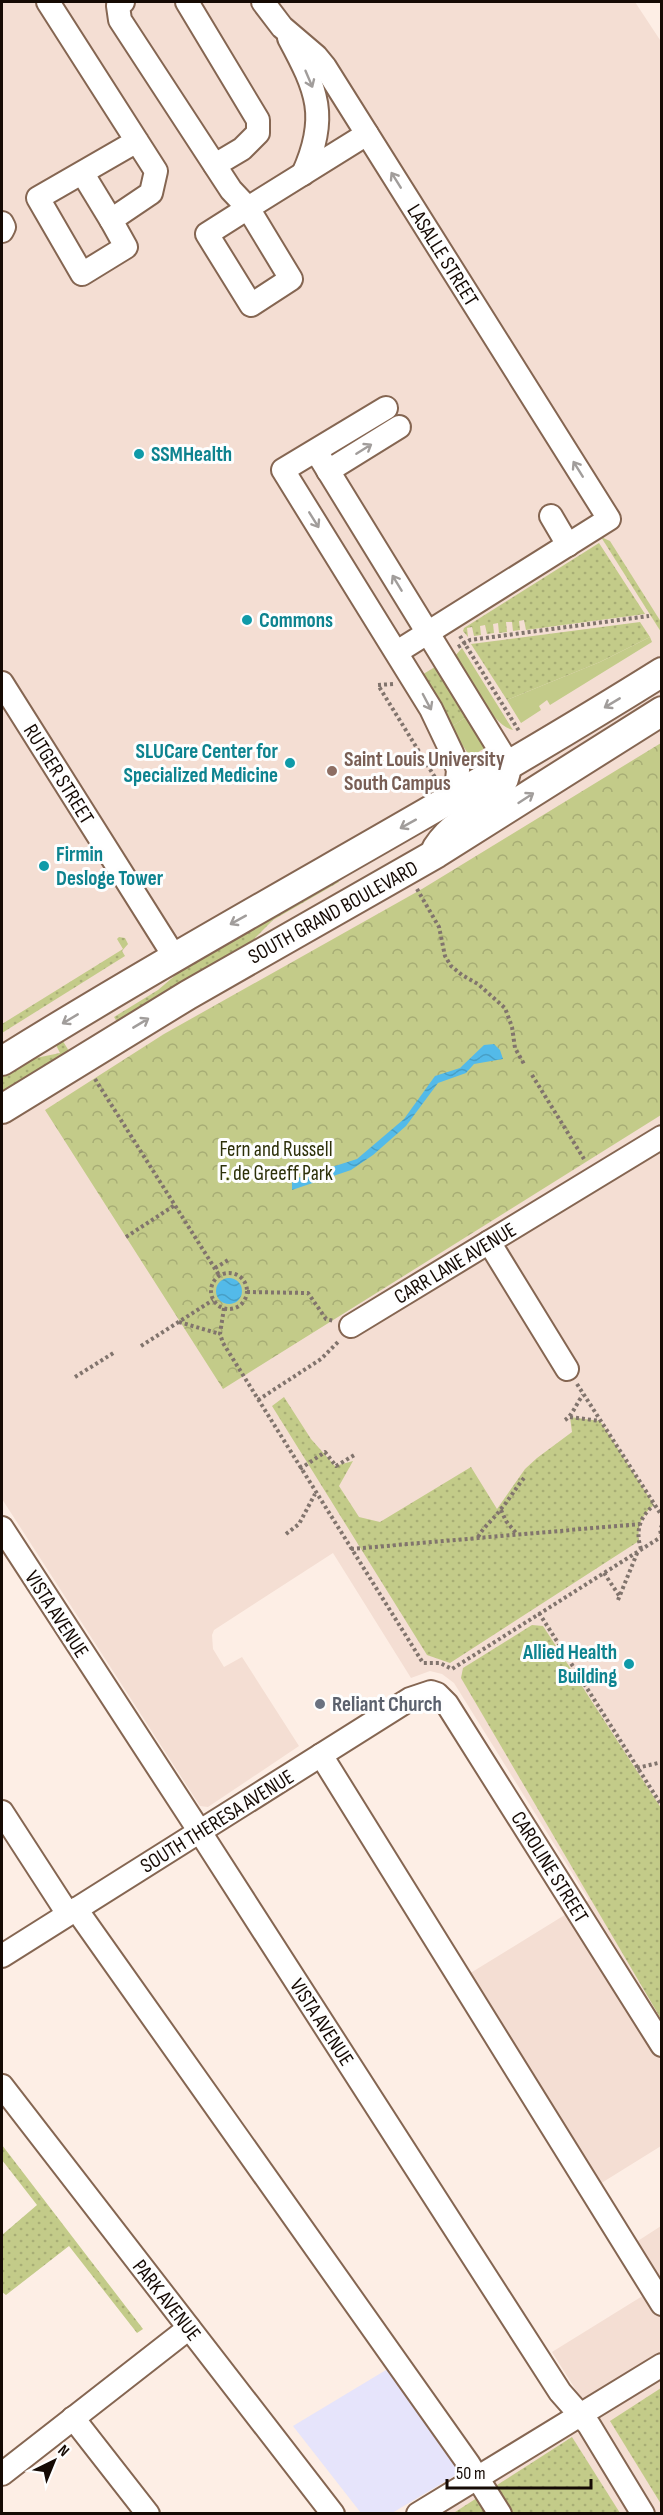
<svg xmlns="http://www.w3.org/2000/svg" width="663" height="2515" viewBox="0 0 663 2515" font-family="'Sofia Sans Condensed',sans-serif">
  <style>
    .commercial { fill: #e6e4fb }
    .education { fill: #f4ded3 }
    .grass { fill: url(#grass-dots) }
    .park { fill: url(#park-crowns) }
    .garden { fill: #c3cb89 }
    .water { fill: url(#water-waves) }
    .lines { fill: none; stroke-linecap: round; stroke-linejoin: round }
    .minor-casing { stroke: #856652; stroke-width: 26 }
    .major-casing { stroke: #856652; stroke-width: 32 }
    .path { stroke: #81746d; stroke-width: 4; stroke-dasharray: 3 3; stroke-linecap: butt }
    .minor { stroke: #fff; stroke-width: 22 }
    .major { stroke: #fff; stroke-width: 28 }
    .oneway { stroke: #a19d9b }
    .culture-dot { fill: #0f9aa8; stroke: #fefefe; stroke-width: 2 }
    .education-dot { fill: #8d6e63; stroke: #fefefe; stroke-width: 2 }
    .worship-dot { fill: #6b7280; stroke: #fefefe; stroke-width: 2 }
    .labels { text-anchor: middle; stroke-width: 6; stroke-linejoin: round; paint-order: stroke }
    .street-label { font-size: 21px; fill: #150a04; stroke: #fefefe }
    .culture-label { font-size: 21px; font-weight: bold; fill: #0d838f; stroke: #fefefe; text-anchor: start }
    .education-label { font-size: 21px; font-weight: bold; fill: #785e54; stroke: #fefefe; text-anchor: start }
    .park-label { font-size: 21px; fill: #2d3009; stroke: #fefefe }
    .worship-label { font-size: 21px; font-weight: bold; fill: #5b616d; stroke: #fefefe; text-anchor: start }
  </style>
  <defs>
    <pattern id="grass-dots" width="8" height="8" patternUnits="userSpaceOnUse" patternTransform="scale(1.5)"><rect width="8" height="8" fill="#c3cb89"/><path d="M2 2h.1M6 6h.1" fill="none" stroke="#a7ad75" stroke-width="1.8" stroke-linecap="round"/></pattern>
    <pattern id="park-crowns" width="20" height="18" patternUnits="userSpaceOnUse" patternTransform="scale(1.5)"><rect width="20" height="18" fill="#c3cb89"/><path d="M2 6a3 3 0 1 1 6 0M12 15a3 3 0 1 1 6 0" fill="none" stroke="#a7ad75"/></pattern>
    <pattern id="water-waves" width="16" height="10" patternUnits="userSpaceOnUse" patternTransform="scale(1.5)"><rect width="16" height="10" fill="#53bae9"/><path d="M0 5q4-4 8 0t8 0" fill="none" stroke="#479fc6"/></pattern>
  </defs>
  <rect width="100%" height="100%" fill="#fdeee5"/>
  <polygon class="commercial" points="391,2367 463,2471 392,2513 361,2513 293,2426"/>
  <g class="education">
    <polygon points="2,2 635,2 662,43 661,2146 595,2187 464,1977 589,1900 454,1683 442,1674 430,1671 411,1678 333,1553 214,1630 212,1635 213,1649 224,1667 242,1657 299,1746 208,1807 200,1806 2,1499"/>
    <polygon points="661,2226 661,2513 441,2514 594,2419 552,2352 657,2287 630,2246"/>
  </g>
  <g class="grass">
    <polygon points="601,537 610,541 661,622 661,632"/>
    <polygon points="599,543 645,614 526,630 524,620 519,621 520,630 513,631 512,622 506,622 507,632 499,633 498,623 493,624 494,633 487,634 485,625 480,626 481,635 474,636 472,627 467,628 468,637 463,631 464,628"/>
    <polygon points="640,622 650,637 600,662 507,700 471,644"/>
    <polygon points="435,667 466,717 451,727 420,676"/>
    <polygon points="336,878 339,882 273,920 250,943 117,1022 114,1017 158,990 199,955"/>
    <polygon points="119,937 125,938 128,944 122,951 125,956 2,1033 2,1024 123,949 117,939"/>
    <polygon points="61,1038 69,1051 2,1093 2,1075 26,1060 60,1053 56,1045"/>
    <path d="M284,1397L311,1439L335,1466L353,1461L339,1486L359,1517L380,1522L471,1467L497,1509L525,1469L537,1458L572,1432L570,1417L600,1421L654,1505C642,1515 637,1525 639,1541L450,1663L427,1655L272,1406Z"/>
    <polygon points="532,1625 543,1626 661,1808 661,2019 461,1678 463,1668"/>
    <polygon points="2,2145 143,2329 137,2333 69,2246 6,2295 2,2292 2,2235 37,2205 2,2160"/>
    <polygon points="661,2388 661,2504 610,2421"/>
    <polygon points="572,2437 620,2513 452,2514"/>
  </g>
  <polygon class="park" points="661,743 661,1115 223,1389 45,1110 164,1034 422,889"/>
  <g class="garden">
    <polygon points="650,637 652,642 550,705 547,700 539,706 541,710 521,723 507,700 600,662"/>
    <path d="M462,648L513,730C492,726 467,674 455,656Z"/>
    <polygon points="466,717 485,748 470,757 451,727"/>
  </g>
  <g class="water">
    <polygon points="494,1044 500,1050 503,1059 474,1064 466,1073 438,1083 406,1126 373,1155 351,1170 292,1190 292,1179 311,1175 326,1166 335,1166 357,1159 404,1119 435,1076 460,1068 484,1045"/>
    <circle cx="229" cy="1291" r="13"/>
  </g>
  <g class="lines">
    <g class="minor-casing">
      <g id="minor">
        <polyline points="48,2 156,171 151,193 111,220 126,247 82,274 38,198 137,141"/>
        <polyline points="123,2 118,6 120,20 231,190 248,208 367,134"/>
        <polyline points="187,2 258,120 258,133 242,149 215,165"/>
        <polyline points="263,2 282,27 316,56 325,67 609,519 397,652"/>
        <path d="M289,38C317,90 329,117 303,174"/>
        <polyline points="83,174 111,220"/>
        <polygon points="248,208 291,279 251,305 207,234"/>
        <polyline points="2,223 4,227 2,231"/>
        <polyline points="386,408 283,470 431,709 452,753 458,770 456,791 450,801"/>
        <path d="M316,451L509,765C511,795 477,808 457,823C448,829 440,838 434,847"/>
        <polyline points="328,471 399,427"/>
        <polyline points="551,516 568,545"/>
        <polyline points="2,683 174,956"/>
        <polyline points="489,1242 567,1369"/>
        <polyline points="351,1326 662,1137"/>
        <polyline points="2,1528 200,1832 560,2392 589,2425 643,2514"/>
        <polyline points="321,1755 662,2304"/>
        <polyline points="2,1812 68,1914"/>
        <polyline points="76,1909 468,2463 500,2514"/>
        <polyline points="2,1956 410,1699 431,1692 437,1694 447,1704 662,2045"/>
        <polyline points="2,2086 333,2514"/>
        <polyline points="73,2418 148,2514"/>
        <polyline points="2,2474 189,2328"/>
        <polyline points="418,2514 662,2365"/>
      </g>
    </g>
    <g class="major-casing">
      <g id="major">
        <path d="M2,1061C219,926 445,808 662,672"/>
        <polyline points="2,1109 188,995 437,853 662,711"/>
      </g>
    </g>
    <g class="path">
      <polyline points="460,636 519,731"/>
      <polyline points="458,647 470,640 649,616"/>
      <polyline points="393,684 378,685 436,779"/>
      <polyline points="417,889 439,927 445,956 451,966 462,975 478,984 505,1008 512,1027 515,1048 524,1064"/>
      <polyline points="532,1075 584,1159"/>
      <polyline points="95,1079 219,1275"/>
      <polyline points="126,1237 175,1205"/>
      <polyline points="215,1268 230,1259"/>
      <circle cx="229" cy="1291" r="18"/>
      <polyline points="247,1292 308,1293 326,1319 334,1321"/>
      <polyline points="224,1308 220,1334 223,1343 423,1663 440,1663 452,1669 661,1537"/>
      <polyline points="179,1322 220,1334"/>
      <polyline points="141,1346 213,1300"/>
      <polyline points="75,1377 115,1352"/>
      <polyline points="577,1384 662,1516"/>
      <polyline points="258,1400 321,1359 340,1340"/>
      <polyline points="570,1417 600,1421"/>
      <path d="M565,1420C573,1415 577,1402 583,1395"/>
      <polyline points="300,1469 325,1452 336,1466 356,1454"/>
      <polyline points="501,1510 506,1521 516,1533"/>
      <polyline points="662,1525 660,1530 662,1538"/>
      <polyline points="286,1534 299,1524 315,1494"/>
      <path d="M478,1537C485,1525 493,1520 500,1510C509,1500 515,1489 524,1478"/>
      <polyline points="351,1549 640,1524"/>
      <path d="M641,1549C635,1530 640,1517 654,1505"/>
      <polyline points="604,1573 620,1597"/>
      <polyline points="618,1600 638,1551"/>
      <polyline points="539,1613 662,1806"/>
      <polyline points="637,1768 658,1763"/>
    </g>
    <use href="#minor" class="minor"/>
    <use href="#major" class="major"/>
  </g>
  <defs><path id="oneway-shaft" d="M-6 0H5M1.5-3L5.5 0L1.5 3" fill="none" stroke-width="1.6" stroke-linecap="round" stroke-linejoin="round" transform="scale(1.5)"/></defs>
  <g class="oneway">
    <use href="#oneway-shaft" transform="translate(309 79) rotate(67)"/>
    <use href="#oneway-shaft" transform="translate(396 180) rotate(-122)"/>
    <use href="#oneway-shaft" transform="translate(364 449) rotate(-32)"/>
    <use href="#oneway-shaft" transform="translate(578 469) rotate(-122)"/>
    <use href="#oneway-shaft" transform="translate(314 520) rotate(58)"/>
    <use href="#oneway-shaft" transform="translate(397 583) rotate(-121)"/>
    <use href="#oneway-shaft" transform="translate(427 702) rotate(62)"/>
    <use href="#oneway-shaft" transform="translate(612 703) rotate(149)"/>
    <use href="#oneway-shaft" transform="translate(526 798) rotate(-33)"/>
    <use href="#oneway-shaft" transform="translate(408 824) rotate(151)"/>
    <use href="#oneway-shaft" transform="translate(238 920) rotate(151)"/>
    <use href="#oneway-shaft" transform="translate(70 1019) rotate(149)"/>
    <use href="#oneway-shaft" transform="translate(141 1023) rotate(-31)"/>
  </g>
  <g class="culture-dot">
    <circle cx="139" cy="454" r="6"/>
    <circle cx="247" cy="620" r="6"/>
    <circle cx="290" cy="763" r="6"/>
    <circle cx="44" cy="866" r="6"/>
    <circle cx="629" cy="1664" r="6"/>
  </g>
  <circle class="education-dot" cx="332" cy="771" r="6"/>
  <circle class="worship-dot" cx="320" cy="1704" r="6"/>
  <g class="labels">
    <g class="street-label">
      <text transform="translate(443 255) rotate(58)" y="7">LASALLE STREET</text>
      <text transform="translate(59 774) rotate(58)" y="7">RUTGER STREET</text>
      <text transform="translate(333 912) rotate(-29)" y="7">SOUTH GRAND BOULEVARD</text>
      <text transform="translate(455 1263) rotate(-31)" y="7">CARR LANE AVENUE</text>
      <text transform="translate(57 1614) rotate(57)" y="7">VISTA AVENUE</text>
      <text transform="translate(217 1821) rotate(-32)" y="7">SOUTH THERESA AVENUE</text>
      <text transform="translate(550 1867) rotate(58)" y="7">CAROLINE STREET</text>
      <text transform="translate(322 2022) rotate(57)" y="7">VISTA AVENUE</text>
      <text transform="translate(167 2300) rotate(52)" y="7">PARK AVENUE</text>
    </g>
    <g class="culture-label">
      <text x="151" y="461">SSMHealth</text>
      <text x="259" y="627">Commons</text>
      <text x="278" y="758" text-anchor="end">SLUCare Center for<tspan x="278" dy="24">Specialized Medicine</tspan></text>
      <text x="56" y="861">Firmin<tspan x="56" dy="24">Desloge Tower</tspan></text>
      <text x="617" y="1659" text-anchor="end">Allied Health<tspan x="617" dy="24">Building</tspan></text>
    </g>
    <g class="education-label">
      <text x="344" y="766">Saint Louis University<tspan x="344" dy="24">South Campus</tspan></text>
    </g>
    <g class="park-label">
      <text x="276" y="1156">Fern and Russell<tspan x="276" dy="24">F. de Greeff Park</tspan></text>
    </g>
    <g class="worship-label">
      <text x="332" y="1711">Reliant Church</text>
    </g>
  </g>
  <rect width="663" height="2515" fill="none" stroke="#150a04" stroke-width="6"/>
  <g transform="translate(54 2461) rotate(43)" stroke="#fefefe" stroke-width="4.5" paint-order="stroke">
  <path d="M0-4.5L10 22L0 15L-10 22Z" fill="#150a04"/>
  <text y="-9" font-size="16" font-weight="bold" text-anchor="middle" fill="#150a04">N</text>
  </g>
  <path d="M447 2479v9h144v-9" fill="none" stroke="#150a04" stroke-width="3"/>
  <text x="456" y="2479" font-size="18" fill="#150a04" stroke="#fefefe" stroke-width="4.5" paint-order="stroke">50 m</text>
</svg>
